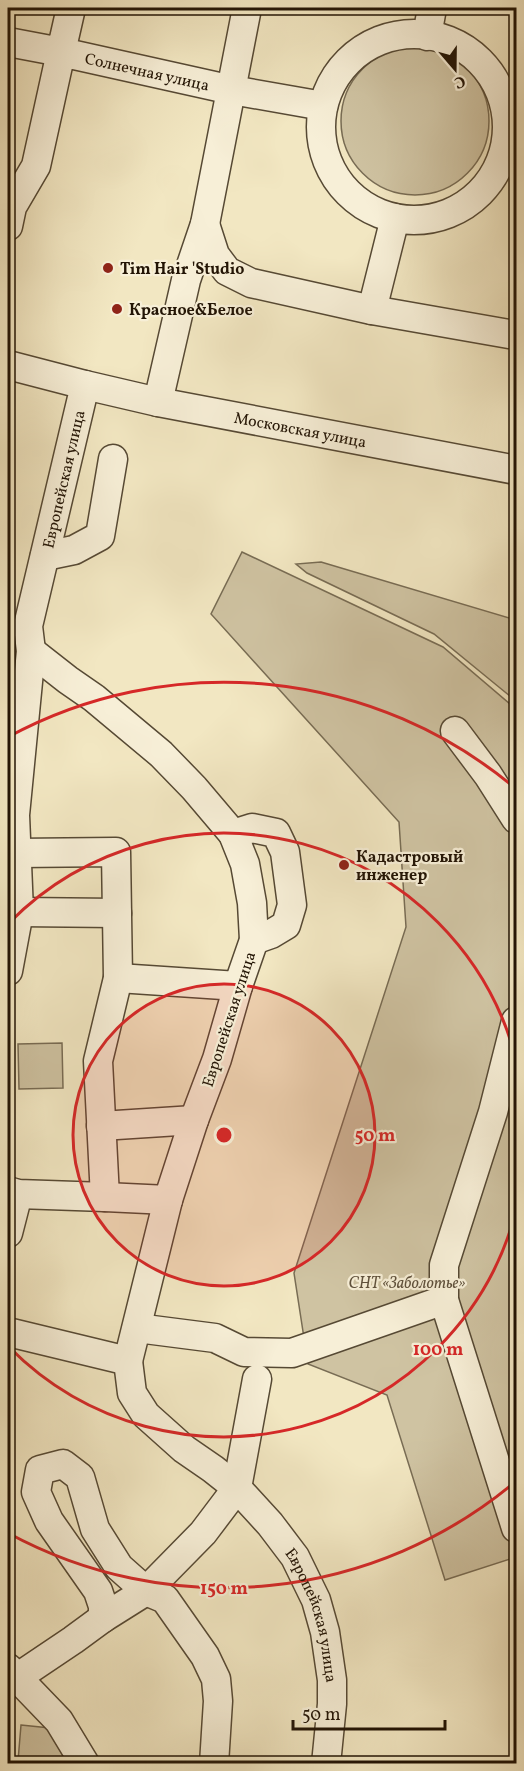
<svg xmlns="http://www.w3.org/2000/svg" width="524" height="1771" viewBox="0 0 524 1771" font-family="Vollkorn,serif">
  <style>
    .green { fill: #cfc3a2; stroke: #786c54; stroke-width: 1.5 }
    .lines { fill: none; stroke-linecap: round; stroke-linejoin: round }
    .minor-casing { stroke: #564934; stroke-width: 31 }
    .minor { stroke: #f7efd7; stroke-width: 28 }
    .ring { fill: none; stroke: #d62828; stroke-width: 3 }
    .poi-dot { fill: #8f2418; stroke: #f7efd7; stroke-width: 2 }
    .labels { text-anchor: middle; stroke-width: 4.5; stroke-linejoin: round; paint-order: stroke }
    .street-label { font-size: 16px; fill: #221405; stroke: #f7efd7 }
    .poi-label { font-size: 16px; font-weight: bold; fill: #221405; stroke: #f7efd7; text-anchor: start }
    .park-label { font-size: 16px; font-style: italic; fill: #5f513c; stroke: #f7efd7 }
    .centre { fill: #d62828; stroke: #f7efd7; stroke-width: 3 }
    .ring-label { font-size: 18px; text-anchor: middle; font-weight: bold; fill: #d62828; stroke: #f7efd7; stroke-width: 4.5; stroke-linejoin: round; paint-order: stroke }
  </style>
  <rect width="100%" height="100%" fill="#f2e7c2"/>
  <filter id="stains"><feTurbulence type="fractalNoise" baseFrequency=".00333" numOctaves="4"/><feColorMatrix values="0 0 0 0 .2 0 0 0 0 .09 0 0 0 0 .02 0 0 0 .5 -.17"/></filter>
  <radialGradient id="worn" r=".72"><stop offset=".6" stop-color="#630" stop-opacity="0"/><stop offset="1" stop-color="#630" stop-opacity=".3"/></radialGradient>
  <g class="green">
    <circle cx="415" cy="121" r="74"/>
    <polygon points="242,552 443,647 516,709 516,1557 445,1580 387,1395 308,1364 294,1273 406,927 399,822 211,614"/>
    <polygon points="321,562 516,620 516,701 434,634 307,573 296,564"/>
    <polygon points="62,1043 63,1088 19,1089 18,1044"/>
    <polygon points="21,1725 50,1728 69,1763 18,1761"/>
  </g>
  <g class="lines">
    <g class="minor-casing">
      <g id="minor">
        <circle cx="414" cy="127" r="93"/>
        <polyline points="427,36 432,8"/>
        <polyline points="8,42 61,52 71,8"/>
        <polyline points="205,224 215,255 227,271 251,283 372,310 509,334 516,333"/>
        <path id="s1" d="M8,226L12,207L36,166L61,52L232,90L323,106"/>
        <polyline points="372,310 395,218"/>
        <polyline points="8,365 85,385 28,626 31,651 15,815 19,912 8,971"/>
        <path id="s2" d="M85,385L158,402L516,470"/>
        <polyline points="158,402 186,280 205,224 247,8"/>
        <polyline points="45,556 74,550 100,536 113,459"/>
        <polyline points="31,651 68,680 94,698 161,754 194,788 233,834 245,864 252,903 254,940 238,986 217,1059 194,1120 168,1200 128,1361"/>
        <polyline points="455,731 488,775 516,819"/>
        <polyline points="233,834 252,828 276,833 285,852 292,905 286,925 271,934 254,940"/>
        <polyline points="19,912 117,913"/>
        <polyline points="118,978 238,986"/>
        <polyline points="516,1021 493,1112 444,1265 444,1300 516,1528"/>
        <polyline points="101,1126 194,1120"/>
        <polyline points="8,1191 18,1194 105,1197 98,1061 118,978 116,852 17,853"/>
        <polyline points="105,1197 168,1200"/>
        <polyline points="8,1233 18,1194"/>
        <polyline points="137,1328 215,1338 244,1352 292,1353 444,1300"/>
        <path id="s3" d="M8,1332L128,1361L132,1393L146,1415L184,1449L213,1469L237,1488L270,1524L295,1557L316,1600L325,1632L332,1680V1704L326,1764"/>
        <polyline points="103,1618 103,1606 98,1591 49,1521 36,1492 40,1470 63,1464 80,1477 95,1529 119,1567 146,1591 165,1599 205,1656 216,1679 218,1701 214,1764"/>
        <polyline points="8,1668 59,1721 85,1764"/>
        <polyline points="18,1677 73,1640 103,1618 146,1591 203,1533 237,1488 257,1379"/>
      </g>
    </g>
    <use href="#minor" class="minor"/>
  </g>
  <circle cx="224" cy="1135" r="151" fill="#d62828" fill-opacity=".12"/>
  <g class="ring">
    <circle cx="224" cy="1135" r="151"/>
    <path d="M516 1211A302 302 0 0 1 9 1347M9 923A302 302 0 0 1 516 1059"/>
    <path d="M515 1482A453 453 0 0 1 8 1533M8 737A453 453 0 0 1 515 788"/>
  </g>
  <g class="poi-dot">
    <circle cx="108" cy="268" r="6"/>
    <circle cx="117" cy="309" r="6"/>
    <circle cx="344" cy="865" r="6"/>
  </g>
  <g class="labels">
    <g class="street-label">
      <text dy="6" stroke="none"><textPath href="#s1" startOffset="272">Солнечная улица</textPath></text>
      <text dy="6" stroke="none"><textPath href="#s2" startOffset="220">Московская улица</textPath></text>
      <text transform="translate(63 479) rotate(-77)" y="6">Европейская улица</text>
      <text transform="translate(228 1019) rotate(-72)" y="6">Европейская улица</text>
      <text dy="6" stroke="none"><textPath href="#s3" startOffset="450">Европейская улица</textPath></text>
    </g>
    <g class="poi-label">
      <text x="120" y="274">Tim Hair 'Studio</text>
      <text x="129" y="315">Красное&amp;Белое</text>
      <text x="356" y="862">Кадастровый<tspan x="356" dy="18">инженер</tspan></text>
    </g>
    <g class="park-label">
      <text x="407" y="1288">СНТ «Заболотье»</text>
    </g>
  </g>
  <circle cx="224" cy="1135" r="9" class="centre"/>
  <g class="ring-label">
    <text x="375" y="1141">50 m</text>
    <text x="438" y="1355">100 m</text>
    <text x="224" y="1594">150 m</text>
  </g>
  <rect width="524" height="1771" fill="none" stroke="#f2e7c2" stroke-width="30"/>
  <rect x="9" y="9" width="506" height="1753" fill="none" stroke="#221405" stroke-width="3"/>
  <rect x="15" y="15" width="494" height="1741" fill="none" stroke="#221405" stroke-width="1.5"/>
  <g transform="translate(455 69) rotate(160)" stroke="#f7efd7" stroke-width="4.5" paint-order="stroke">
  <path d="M0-4.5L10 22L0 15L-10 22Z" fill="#221405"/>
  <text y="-9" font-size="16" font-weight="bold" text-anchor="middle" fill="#221405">С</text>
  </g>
  <path d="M293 1720v9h152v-9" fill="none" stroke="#221405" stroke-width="3"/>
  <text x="302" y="1720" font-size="18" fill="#221405" stroke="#f7efd7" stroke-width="4.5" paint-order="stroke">50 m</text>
  <rect width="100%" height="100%" filter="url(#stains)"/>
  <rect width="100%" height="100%" fill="url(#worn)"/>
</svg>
